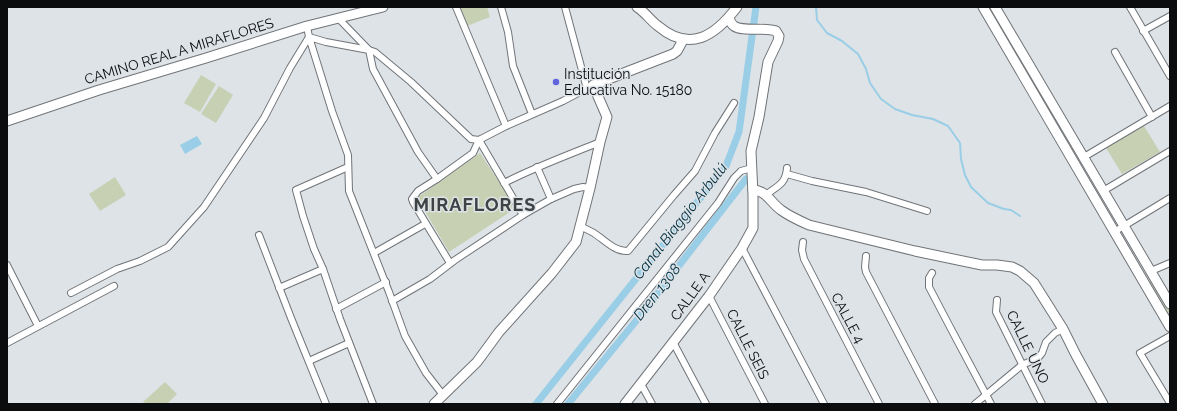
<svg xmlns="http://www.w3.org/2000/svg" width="1177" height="411" viewBox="0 0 1177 411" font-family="Raleway,sans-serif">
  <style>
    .green { fill: #c8d0b4 }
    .water { fill: #99cee6 }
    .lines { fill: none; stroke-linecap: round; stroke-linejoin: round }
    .stream { stroke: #99cee6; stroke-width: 2 }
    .canal { stroke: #99cee6; stroke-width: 7 }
    .street-casing { stroke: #707478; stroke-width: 8 }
    .secondary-casing { stroke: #707478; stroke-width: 11 }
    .street { stroke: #fff; stroke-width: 6 }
    .secondary { stroke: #fff; stroke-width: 9 }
    .poi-dot { fill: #6164dc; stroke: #dee3e7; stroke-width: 1.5 }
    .labels { text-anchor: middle; stroke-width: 3; stroke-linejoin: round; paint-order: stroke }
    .street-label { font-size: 14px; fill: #0b0c0e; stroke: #dee3e7 }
    .poi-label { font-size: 14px; fill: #0b0c0e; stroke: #dee3e7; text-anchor: start }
    .water-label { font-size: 15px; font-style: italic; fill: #002e3f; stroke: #dee3e7 }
    .district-label { font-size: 18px; font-weight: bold; letter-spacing: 1px; fill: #3f4346; stroke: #dee3e7 }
  </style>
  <rect width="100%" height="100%" fill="#dee3e7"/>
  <g class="green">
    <polygon points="460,7 487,7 490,17 467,26"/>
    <polygon points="986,7 993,7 1060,123 1057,123 1048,114"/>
    <polygon points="201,75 216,84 200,112 184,103"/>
    <polygon points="219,86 233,95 216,123 201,114"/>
    <polygon points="1144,126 1160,152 1122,174 1106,148"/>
    <polygon points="480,153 516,208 449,252 417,198"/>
    <polygon points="115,177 126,195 100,211 89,194"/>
    <polygon points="1152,280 1170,310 1170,322 1147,282"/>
    <polygon points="165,382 177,394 167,404 145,404 143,402"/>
  </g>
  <polygon class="water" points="197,136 202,144 185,154 180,145"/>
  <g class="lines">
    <polyline class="stream" points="816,7 817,20 827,33 842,41 858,54 866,69 870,83 881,99 895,109 912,115 933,119 948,126 960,143 961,159 965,175 971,187 988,203 1004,209 1011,210 1020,216"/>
    <g class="canal">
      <polyline points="536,404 726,166 739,132 756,7"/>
      <polyline points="568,404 640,316 746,179"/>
    </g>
    <g class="street-casing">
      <g id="street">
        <polyline points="456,7 506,126"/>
        <polyline points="501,7 508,32 513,66 532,114"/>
        <polyline points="565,7 587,89"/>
        <polyline points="1130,7 1170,76"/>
        <polyline points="338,18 369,50 373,69 418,152 437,179"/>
        <polyline points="1143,31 1170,16"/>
        <polyline points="1115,52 1152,117"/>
        <polyline points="479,140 523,215"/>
        <polyline points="1084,157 1170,106"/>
        <polyline points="348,167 296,190 303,216 314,249 323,269 340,319 373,404"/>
        <polyline points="537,167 551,199"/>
        <polyline points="787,174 812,181 866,192 927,211"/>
        <path d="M504,183C535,167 568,155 600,142"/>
        <polyline points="1103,191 1170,151"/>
        <path d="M766,195C777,186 786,184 787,168"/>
        <path d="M580,226C584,228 588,230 592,232C603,238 614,252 628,251L674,195L695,171L715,133L734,103"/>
        <polyline points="1114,232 1170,198"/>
        <polyline points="259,235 291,318 326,404"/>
        <polyline points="803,242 802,250 804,259 879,404"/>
        <polyline points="742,248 824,404"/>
        <polyline points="374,253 425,224"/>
        <polyline points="866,256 865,267 866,272 935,404"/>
        <polyline points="450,263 413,202 412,199 418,191 437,179 473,153 479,140"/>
        <polyline points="7,265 38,326"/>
        <polyline points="1151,271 1170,263"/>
        <polyline points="932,273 929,278 929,287 950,327 991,404"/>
        <polyline points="279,288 323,269"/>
        <polyline points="71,293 117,269 140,261 168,247 204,207 264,118 290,68 309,37 307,26"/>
        <polyline points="709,296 765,404"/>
        <polyline points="997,300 996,312 1042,404"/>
        <polyline points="392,301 430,279 455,260 523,215 551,199 574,189 583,187 590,188"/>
        <polyline points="336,309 386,282"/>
        <polyline points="1170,336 1140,353 1170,403"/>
        <polyline points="673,342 706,404"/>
        <polyline points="7,343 114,286"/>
        <polyline points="309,361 349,343"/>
        <polyline points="641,384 652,404"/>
        <polyline points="443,395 426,373 405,336 389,292 349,191 348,155 332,111 309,37 326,42 369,50 375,52 411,82 471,139 479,140 506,126 563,101 593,85"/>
        <polyline points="557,404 718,203 734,178 741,171 752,168"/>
        <polyline points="975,404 1022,365 1038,358 1042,353 1046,342 1055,333 1063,329"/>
      </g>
    </g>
    <g class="secondary-casing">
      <g id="secondary">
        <path d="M637,7C645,12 650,20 658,26C690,53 715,36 737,7"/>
        <polyline points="983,7 1170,327"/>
        <polyline points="995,7 1170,304"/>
        <polyline points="7,121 99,90 206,58 307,26 383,7"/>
        <path d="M753,190C766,190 771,203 781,210C789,216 800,221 809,225L915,251L982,265H997L1012,267L1020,271L1034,283L1063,329L1076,355L1103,404"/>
        <polyline points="434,404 477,362 499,332 552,273 576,242 590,188 600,142 607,117 593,85 673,54 677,51 683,40"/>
        <path d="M625,404L709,296L742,248L753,228V195L751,151L759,117L768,62L778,41L779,36L776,31C765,27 742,32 734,26C731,24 730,21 729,18"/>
      </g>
    </g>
    <use href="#street" class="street"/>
    <use href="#secondary" class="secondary"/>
  </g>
  <circle class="poi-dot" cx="556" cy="82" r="4"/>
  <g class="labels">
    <g class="street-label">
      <text transform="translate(179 51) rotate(-17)" y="5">CAMINO REAL A MIRAFLORES</text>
      <text transform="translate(690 296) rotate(-54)" y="5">CALLE A</text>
      <text transform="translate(848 318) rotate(62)" y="5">CALLE 4</text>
      <text transform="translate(748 344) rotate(63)" y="5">CALLE SEIS</text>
      <text transform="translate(1028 347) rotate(64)" y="5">CALLE UNO</text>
    </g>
    <g class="poi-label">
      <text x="564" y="79">Institución<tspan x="564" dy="16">Educativa No. 15180</tspan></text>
    </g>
    <g class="water-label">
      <text transform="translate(680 221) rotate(-52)" y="5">Canal Biaggio Arbulú</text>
      <text transform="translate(657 292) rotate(-52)" y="5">Dren 1308</text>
    </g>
    <g class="district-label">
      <text x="475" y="211">MIRAFLORES</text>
    </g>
  </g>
  <rect width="1177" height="411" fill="none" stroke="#0b0c0e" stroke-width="16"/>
</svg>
